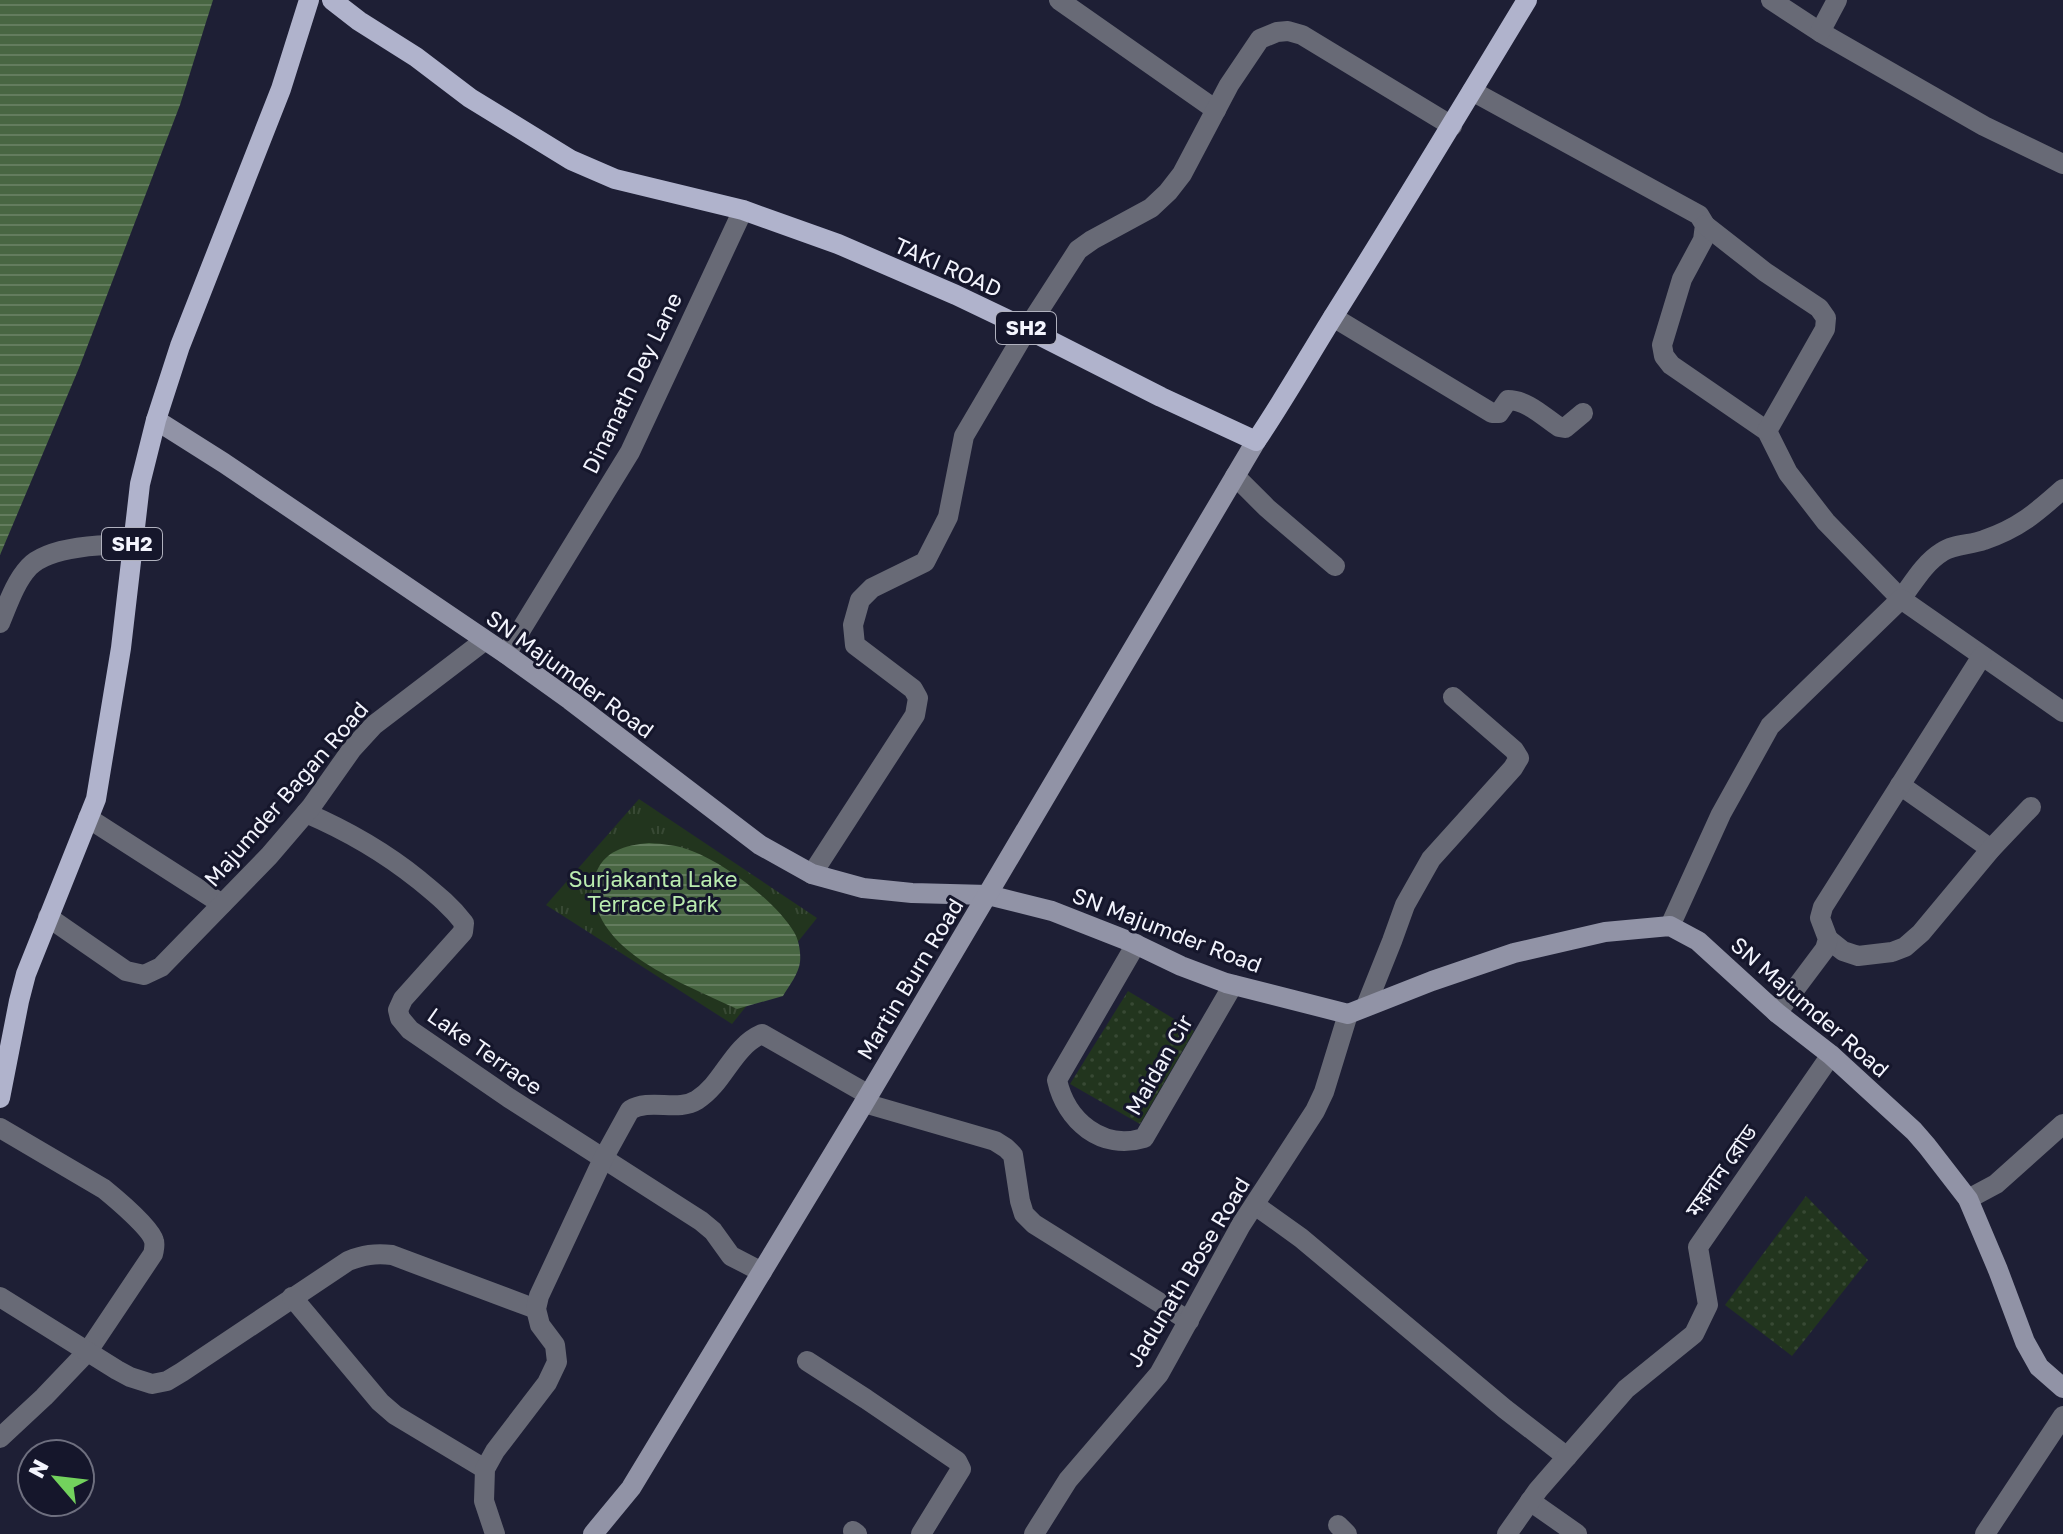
<svg xmlns="http://www.w3.org/2000/svg" width="2063" height="1534" viewBox="0 0 2063 1534" font-family="'Golos Text','Noto Sans Bengali',sans-serif">
  <style>
    .grass { fill: url(#grass-dots) }
    .park { fill: url(#park-tufts) }
    .water { fill: url(#water-rules) }
    .lines { fill: none; stroke-linecap: round; stroke-linejoin: round }
    .minor { stroke: #686a76; stroke-width: 20 }
    .secondary { stroke: #9193a6; stroke-width: 20 }
    .primary { stroke: #b0b3cc; stroke-width: 20 }
    .labels { text-anchor: middle; stroke-width: 6; stroke-linejoin: round; paint-order: stroke }
    .shield { fill: #15162b; stroke: #b0b1be; stroke-width: 2 }
    .shield-label { font-size: 20px; font-weight: bold; fill: #f3f4fd }
    .street-label { font-size: 22px; fill: #f3f4fd; stroke: #15162b }
    .park-label { font-size: 22px; fill: #baecaf; stroke: #15162b }
  </style>
  <defs>
    <pattern id="grass-dots" width="8" height="8" patternUnits="userSpaceOnUse" patternTransform="scale(2)"><rect width="8" height="8" fill="#22351e"/><path d="M2 2h.1M6 6h.1" fill="none" stroke="#384934" stroke-width="1.8" stroke-linecap="round"/></pattern>
    <pattern id="park-tufts" width="24" height="20" patternUnits="userSpaceOnUse" patternTransform="scale(2)"><rect width="24" height="20" fill="#22351e"/><path d="M3 7l-1-3M5 7V3M7 7l1-3M15 17l-1-3M17 17v-4M19 17l1-3" fill="none" stroke="#384934"/></pattern>
    <pattern id="water-rules" width="6" height="5" patternUnits="userSpaceOnUse" patternTransform="scale(2)"><rect width="6" height="5" fill="#486642"/><path d="M0 2.5h6" fill="none" stroke="#637c5e"/></pattern>
  </defs>
  <rect width="100%" height="100%" fill="#1e1f35"/>
  <g class="grass">
    <polygon points="1128,991 1194,1031 1140,1124 1070,1084"/>
    <polygon points="1806,1196 1868,1260 1792,1356 1725,1305"/>
  </g>
  <polygon class="park" points="639,799 817,918 732,1024 546,905"/>
  <g class="water">
    <polygon points="0,0 213,0 180,105 79,368 0,555"/>
    <path d="M649,843C664,844 677,845 692,851C726,864 775,901 794,932C799,940 801,953 800,962C799,973 789,986 783,996L737,1009C690,986 613,960 596,906C593,896 591,886 595,876C603,851 625,845 649,843Z"/>
  </g>
  <g class="lines">
    <g class="minor">
      <polyline points="1059,0 1216,110"/>
      <polyline points="1771,0 1820,32 1984,126 2063,164"/>
      <polyline points="1820,32 1837,0"/>
      <path d="M1472,91L1699,215L1705,225L1703,240L1682,279L1662,345L1664,356L1671,365L1767,431L1788,473L1826,522L1901,599C1913,583 1924,563 1942,552C1953,544 1971,545 1984,540C2019,528 2036,513 2063,489"/>
      <polyline points="1705,225 1765,272 1819,308 1826,318 1825,329 1767,431"/>
      <path d="M1333,317L1492,413H1499L1508,400C1527,400 1544,417 1559,427L1565,428L1583,413"/>
      <polyline points="1235,476 1267,508 1335,566"/>
      <path d="M0,623C8,604 15,582 29,567C49,546 105,544 132,545"/>
      <polyline points="506,654 630,452 743,210"/>
      <polyline points="1900,785 1991,849"/>
      <path d="M306,813C348,831 383,851 419,880C436,894 451,906 464,923L463,932L403,999L398,1010L400,1018L410,1030L509,1098L701,1221L713,1231L731,1256L762,1272"/>
      <polyline points="88,818 222,904"/>
      <polyline points="812,874 915,715 918,698 913,689 855,645 853,625 860,600 872,588 925,562 948,517 964,436 1027,329 1078,250 1092,240 1151,208 1168,192 1182,174 1229,85 1260,39 1277,32 1288,31 1302,35 1452,126"/>
      <polyline points="48,917 126,971 144,975 161,967 269,856 311,807 352,749 374,725 484,641"/>
      <polyline points="1670,926 1721,814 1770,726 1901,599 2063,712"/>
      <polyline points="1828,939 1843,951 1858,956 1892,952 1905,947 1921,933 1991,849 2031,807"/>
      <path d="M1136,944L1057,1080C1066,1121 1102,1151 1144,1138L1233,985"/>
      <polyline points="1366,1006 1392,941 1405,905 1431,859 1513,768 1519,758 1514,750 1453,697"/>
      <polyline points="1777,1013 1825,949 1828,939 1820,918 1823,907 1982,656"/>
      <polyline points="864,1103 995,1141 1006,1148 1013,1155 1020,1201 1024,1214 1034,1224 1189,1321"/>
      <path d="M0,1128L104,1189C115,1198 151,1228 154,1241C155,1243 154,1251 153,1254L88,1351L44,1397L0,1438"/>
      <polyline points="1968,1199 1996,1184 2063,1124"/>
      <polyline points="1255,1205 1301,1238 1505,1409 1567,1457"/>
      <path d="M0,1297L117,1370L130,1377L152,1384L167,1381L182,1372L348,1261C363,1255 375,1253 392,1255L536,1309"/>
      <polyline points="292,1297 380,1402 395,1415 485,1469"/>
      <polyline points="807,1361 866,1399 957,1461 961,1469 921,1534"/>
      <polyline points="1530,1501 1577,1534"/>
      <polyline points="1338,1525 1347,1534"/>
      <polyline points="853,1531 857,1534"/>
      <path d="M495,1534L484,1501L485,1469L495,1451L547,1383L557,1362L555,1345L540,1325L536,1309L539,1296L603,1159L630,1110C650,1098 678,1112 697,1100C724,1083 732,1047 762,1034L869,1095"/>
      <polyline points="1034,1534 1068,1480 1159,1374 1169,1356 1241,1225 1315,1111 1324,1092 1348,1014"/>
      <polyline points="1507,1534 1538,1490 1626,1389 1694,1334 1708,1305 1698,1247 1831,1055"/>
      <polyline points="1985,1534 2063,1416"/>
    </g>
    <g class="secondary">
      <polyline points="156,420 224,463 506,654 570,700 760,845 812,874 863,888 912,893 988,895 1052,911 1131,942 1181,966 1226,983 1348,1014 1432,981 1514,953 1605,932 1670,926 1698,941 1777,1013 1831,1055 1914,1131 1927,1146 1968,1199 1998,1270 2025,1342 2039,1367 2063,1388"/>
      <polyline points="593,1534 631,1488 864,1103 1256,441"/>
    </g>
    <g class="primary">
      <path d="M332,0L359,21L416,57L470,98L571,160L615,179L743,210L838,244L956,295L1027,329L1161,397L1256,441C1283,401 1307,359 1333,317C1399,212 1463,106 1527,0"/>
      <polyline points="0,1098 19,1001 26,974 96,799 121,648 140,484 156,420 180,346 281,89 309,0"/>
    </g>
  </g>
  <g class="labels">
    <g class="shield">
      <rect x="996" y="312" width="60" height="32" rx="6"/>
      <rect x="102" y="528" width="60" height="32" rx="6"/>
    </g>
    <g class="shield-label">
      <text x="1026" y="335">SH2</text>
      <text x="132" y="551">SH2</text>
    </g>
    <g class="street-label">
      <text transform="translate(948 267) rotate(24)" y="8">TAKI ROAD</text>
      <text transform="translate(632 383) rotate(-64)" y="8">Dinanath Dey Lane</text>
      <text transform="translate(570 674) rotate(36)" y="8">SN Majumder Road</text>
      <text transform="translate(286 794) rotate(-49)" y="8">Majumder Bagan Road</text>
      <text transform="translate(1167 930) rotate(21)" y="8">SN Majumder Road</text>
      <text transform="translate(910 979) rotate(-59)" y="8">Martin Burn Road</text>
      <text transform="translate(1810 1007) rotate(41)" y="8">SN Majumder Road</text>
      <text transform="translate(485 1051) rotate(35)" y="8">Lake Terrace</text>
      <text transform="translate(1159 1065) rotate(-60)" y="8">Maidan Cir</text>
      <text transform="translate(1721 1171) rotate(-55)" y="8">ময়দান রোড</text>
      <text transform="translate(1188 1272) rotate(-59)" y="8">Jadunath Bose Road</text>
    </g>
    <g class="park-label">
      <text x="653" y="887">Surjakanta Lake<tspan x="653" dy="25">Terrace Park</tspan></text>
    </g>
  </g>
  <g transform="translate(56 1478) rotate(298)"><circle r="38" fill="#15162b" stroke="#6e6f7f" stroke-width="2"/>
  <path d="M0-6L14 30L0 20L-14 30Z" fill="#73d25d"/>
  <text y="-12" font-size="22" font-weight="bold" text-anchor="middle" fill="#f3f4fd">N</text>
  </g>
</svg>
